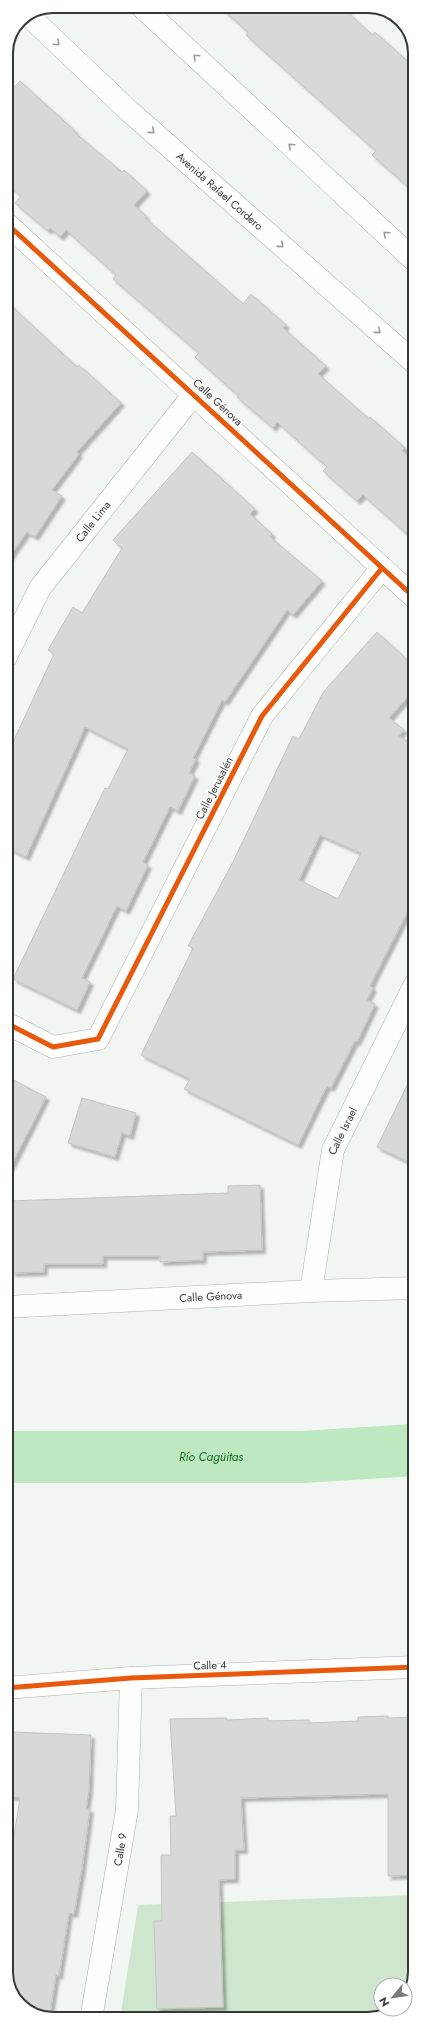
<svg xmlns="http://www.w3.org/2000/svg" width="421" height="2025" viewBox="0 0 421 2025" font-family="Jost,sans-serif">
  <style>
    .green { fill: #cde6cd }
    .lines { fill: none; stroke-linecap: round; stroke-linejoin: round }
    .river { stroke: #bee9c0; stroke-width: 52 }
    .building { fill: #d7d9d7; stroke: #c2c4c2; fill-rule: evenodd; filter: url(#shadow) }
    .minor-casing { stroke: #adb0ad; stroke-width: 23 }
    .major-casing { stroke: #adb0ad; stroke-width: 23 }
    .minor { stroke: #fdfefd; stroke-width: 22 }
    .major { stroke: #fdfefd; stroke-width: 22 }
    .cycleway-casing { stroke: #fff; stroke-width: 8 }
    .cycleway { stroke: #e8590c; stroke-width: 5 }
    .oneway { stroke: #9a9b9a }
    .labels { text-anchor: middle; stroke-width: 3; stroke-linejoin: round; paint-order: stroke }
    .street-label { font-size: 11px; fill: #363836; stroke: #fff }
    .water-label { font-size: 12px; font-style: italic; fill: #116721; stroke: #fff }
    .rim { fill: none; stroke: #363836; stroke-width: 2 }
  </style>
  <defs>
    <filter id="shadow"><feDropShadow dx="3.5" dy="3.5" stdDeviation="1" flood-color="#0004"/></filter>
  </defs>
  <rect width="100%" height="100%" fill="#f2f6f2"/>
  <polygon class="green" points="415,1895 415,1973 405,1999 405,1985 381,1985 381,2009 393,2009 375,2019 120,2019 138,1905"/>
  <g class="lines">
    <path class="river" id="s1" d="M6,1457H303L415,1450"/>
  </g>
  <g class="building">
    <polygon points="219,6 341,6 372,35 375,32 415,68 415,193 372,155 376,151 246,35 248,32"/>
    <polygon points="20,81 75,131 74,132 122,172 124,170 147,191 134,205 146,216 145,218 243,304 251,294 286,325 283,328 326,366 318,374 369,419 370,417 405,448 402,451 415,463 415,541 363,495 357,501 323,471 327,467 277,422 273,428 237,397 239,396 195,357 199,353 113,279 116,275 66,230 60,237 50,228 48,231 15,203 21,196 6,183 6,96"/>
    <polygon points="6,301 77,367 79,365 121,403 77,452 79,454 52,490 62,496 35,537 27,532 6,562"/>
    <polygon points="192,452 255,509 250,514 272,534 270,537 322,581 293,615 287,610 225,702 222,700 193,758 196,759 189,773 195,776 178,811 170,807 143,862 148,865 126,911 117,906 82,978 90,982 77,1010 13,979 105,788 108,789 128,749 85,727 26,857 6,847 6,757 54,654 48,650 73,607 82,613 122,548 113,540"/>
    <path d="M377,632L415,667V689L389,718L404,730L399,736L415,746V897L370,986L373,988L367,1000L375,1004L357,1042L355,1041L331,1088L327,1086L298,1145L184,1089L190,1079L141,1055L193,948L188,946L233,862L293,736L299,739L324,691ZM320,835L361,853L338,899L299,880Z"/>
    <polygon points="415,1069 415,1165 377,1147"/>
    <polygon points="6,1076 46,1097 6,1176"/>
    <polygon points="82,1098 136,1113 130,1136 122,1133 115,1157 68,1143"/>
    <polygon points="260,1185 262,1250 203,1252 203,1260 160,1262 160,1256 103,1256 103,1264 44,1264 44,1272 12,1273 10,1201 228,1193 228,1186"/>
    <polygon points="388,1716 388,1718 415,1717 415,1875 388,1876 388,1794 241,1798 244,1850 235,1850 235,1879 219,1880 223,2007 157,2009 154,1921 162,1921 161,1855 171,1855 170,1816 176,1816 170,1719 227,1718 227,1720 268,1718 268,1721 309,1720 309,1723 358,1721 358,1717"/>
    <polygon points="12,1732 91,1735 89,1790 86,1809 90,1809 82,1868 74,1914 69,1913 59,1976 56,1975 49,2019 20,2006 6,1979 6,1853 10,1853 13,1842 20,1798 9,1796"/>
  </g>
  <g class="lines">
    <g class="minor-casing">
      <g id="minor">
        <polyline points="6,223 415,598"/>
        <path id="s2" d="M6,657L40,588L194,394"/>
        <polyline points="6,1023 53,1047 98,1039 262,716 382,568"/>
        <path id="s3" d="M311,1291L333,1150L415,984"/>
        <path id="s4" d="M6,1307L311,1291L415,1288"/>
        <polyline points="6,1688 131,1678 415,1667"/>
        <path id="s5" d="M91,2019L127,1810L131,1678"/>
      </g>
    </g>
    <g class="major-casing">
      <g id="major">
        <polyline points="141,6 415,261"/>
        <path id="s6" d="M29,16L129,111L415,363"/>
      </g>
    </g>
    <use href="#minor" class="minor"/>
    <use href="#major" class="major"/>
    <g class="cycleway-casing">
      <g id="cycleway">
        <polyline points="6,223 415,598"/>
        <polyline points="6,1023 53,1047 98,1039 262,716 382,568"/>
        <polyline points="6,1688 131,1678 415,1667"/>
      </g>
    </g>
    <use href="#cycleway" class="cycleway"/>
  </g>
  <defs><path id="oneway-chevron" d="M-2-3.5L2.5 0L-2 3.5" fill="none" stroke-width="1.6" stroke-linecap="round" stroke-linejoin="round"/></defs>
  <g class="oneway">
    <use href="#oneway-chevron" transform="translate(57 43) rotate(43)"/>
    <use href="#oneway-chevron" transform="translate(196 57) rotate(-137)"/>
    <use href="#oneway-chevron" transform="translate(152 131) rotate(41)"/>
    <use href="#oneway-chevron" transform="translate(291 146) rotate(-137)"/>
    <use href="#oneway-chevron" transform="translate(386 234) rotate(-137)"/>
    <use href="#oneway-chevron" transform="translate(281 245) rotate(41)"/>
    <use href="#oneway-chevron" transform="translate(378 331) rotate(41)"/>
  </g>
  <g class="labels">
    <g class="street-label">
      <text dy="4" stroke="none"><textPath href="#s6" startOffset="259">Avenida Rafael Cordero</textPath></text>
      <text transform="translate(218 402) rotate(43)" y="4">Calle Génova</text>
      <text dy="4" stroke="none"><textPath href="#s2" startOffset="162">Calle Lima</textPath></text>
      <text transform="translate(214 788) rotate(-63)" y="4">Calle Jerusalén</text>
      <text dy="4" stroke="none"><textPath href="#s3" startOffset="164">Calle Israel</textPath></text>
      <text dy="4" stroke="none"><textPath href="#s4" startOffset="205">Calle Génova</textPath></text>
      <text transform="translate(210 1665) rotate(-2)" y="4">Calle 4</text>
      <text dy="4" stroke="none"><textPath href="#s5" startOffset="172">Calle 9</textPath></text>
    </g>
    <g class="water-label">
      <text dy="4" stroke="none"><textPath href="#s1" startOffset="205">Río Cagüitas</textPath></text>
    </g>
  </g>
  <path d="M0 0H421V2025H0ZM53 13H368A40 40 0 0 1 408 53V1972A40 40 0 0 1 368 2012H53A40 40 0 0 1 13 1972V53A40 40 0 0 1 53 13Z" fill="#fff" fill-rule="evenodd"/>
  <path class="rim" d="M53 13H368A40 40 0 0 1 408 53V1972A40 40 0 0 1 368 2012H53A40 40 0 0 1 13 1972V53A40 40 0 0 1 53 13Z"/>
  <g transform="translate(393 1997) rotate(241)"><circle r="19" fill="#ffffff" stroke="#afafaf"/>
  <path d="M0-3L7 15L0 10L-7 15Z" fill="#787a78"/>
  <text y="-6" font-size="11" font-weight="bold" text-anchor="middle" fill="#363836">N</text>
  </g>
</svg>
